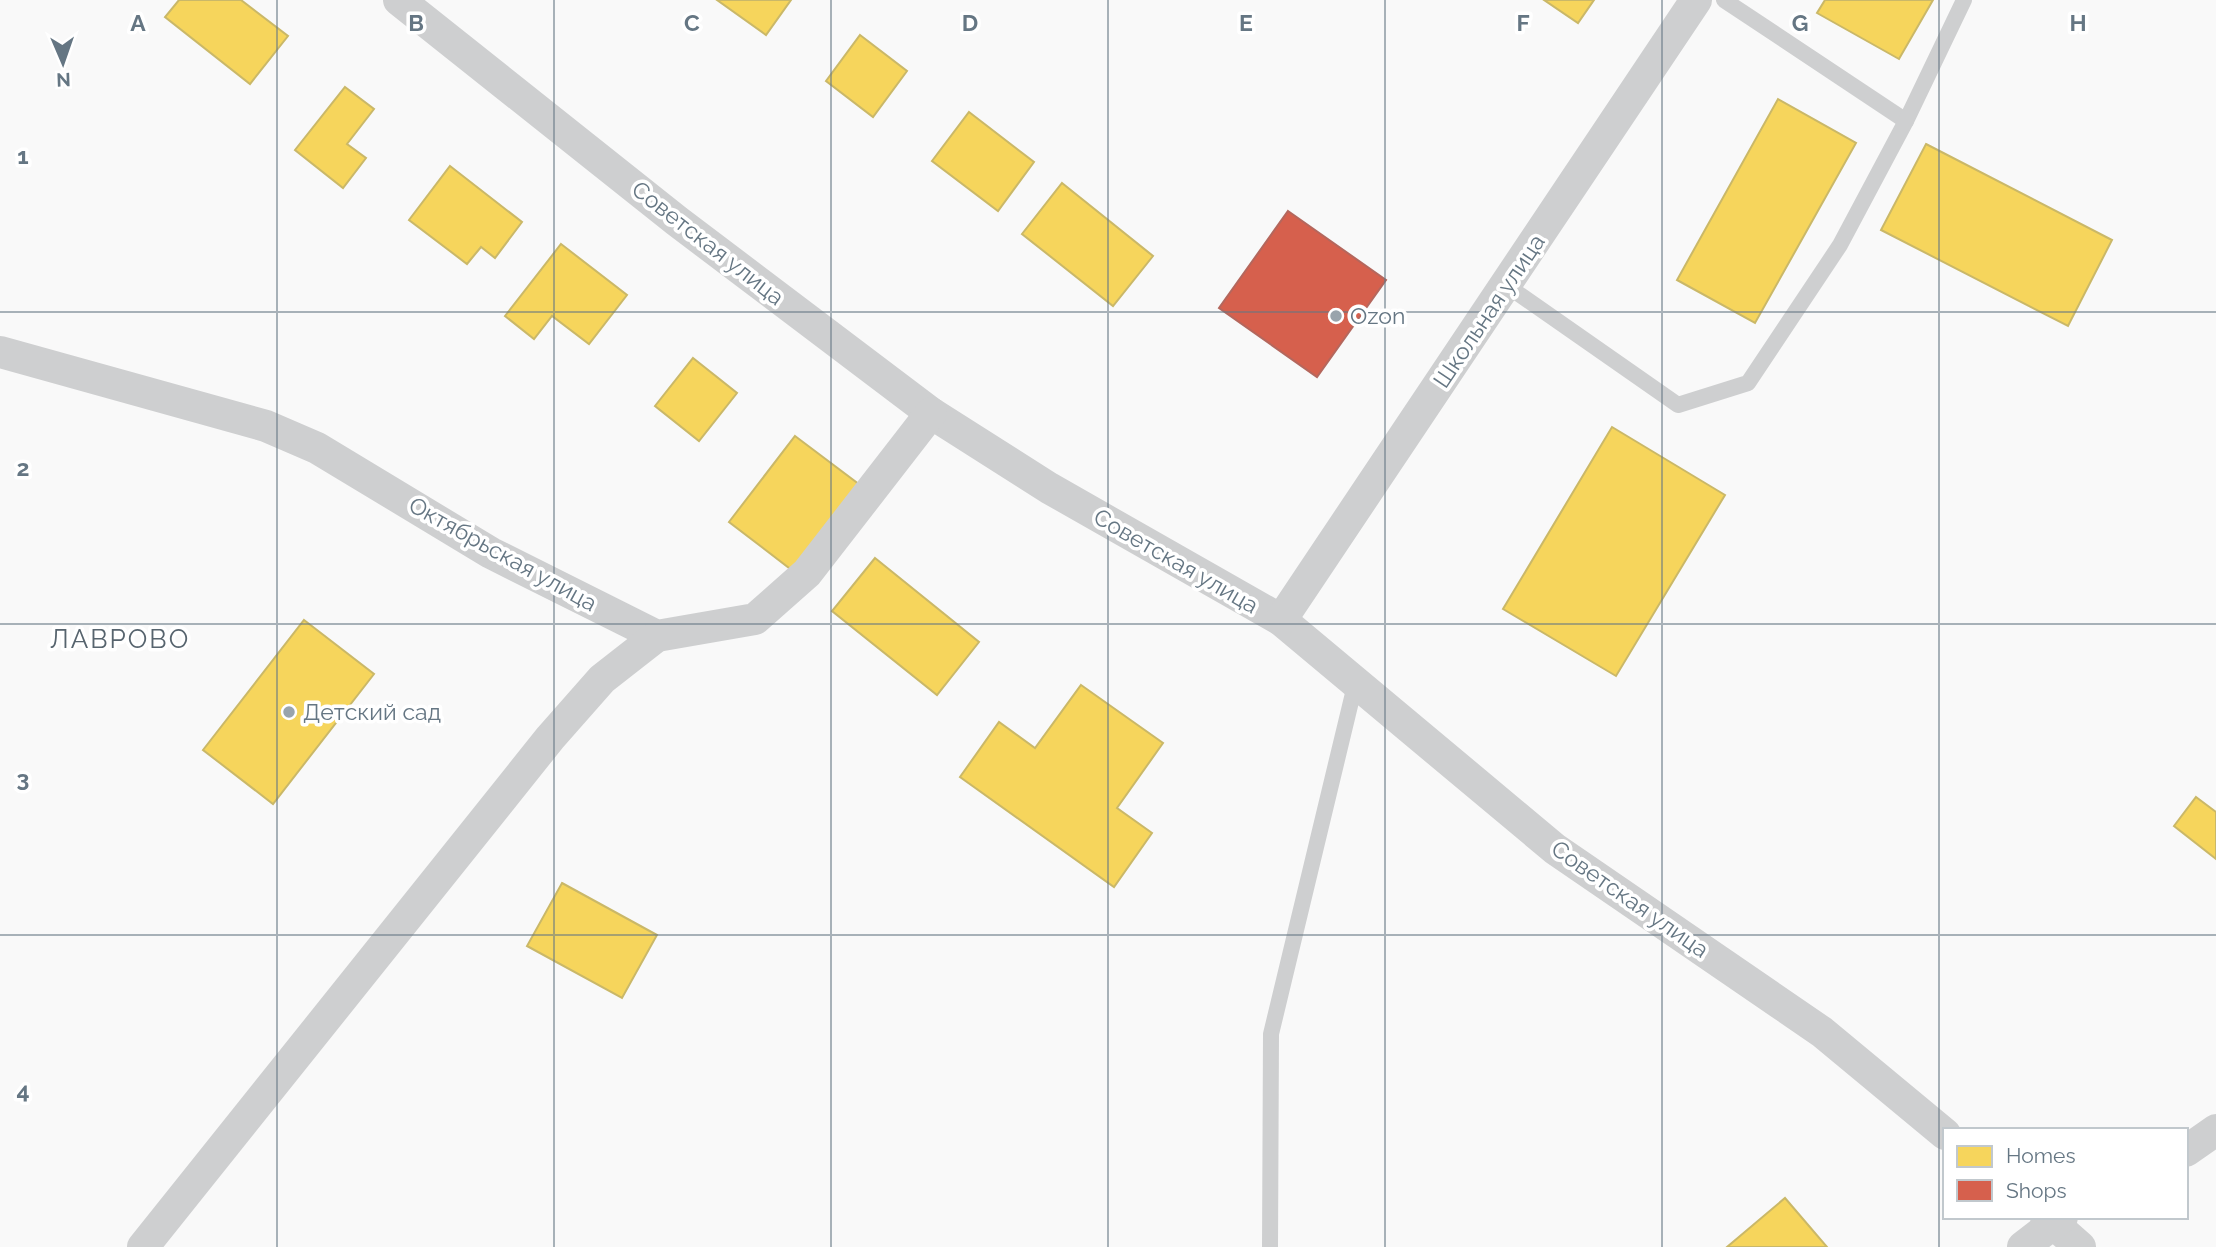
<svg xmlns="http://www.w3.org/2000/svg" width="2216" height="1247" viewBox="0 0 2216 1247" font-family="Raleway,sans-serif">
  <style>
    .homes { fill: #f6d55c; stroke: #cab868; stroke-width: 2 }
    .shops { fill: #d6604d; stroke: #b4675d; stroke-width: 2 }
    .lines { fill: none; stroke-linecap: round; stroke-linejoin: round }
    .lane { stroke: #cecfd0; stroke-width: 16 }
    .street { stroke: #cecfd0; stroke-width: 32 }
    .grid { fill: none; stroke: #657683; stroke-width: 2; stroke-opacity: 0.55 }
    .poi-dot { fill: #99a4ac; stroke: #fff; stroke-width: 2.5 }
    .labels { text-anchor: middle; stroke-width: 7; stroke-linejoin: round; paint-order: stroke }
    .street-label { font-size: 23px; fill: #657683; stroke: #fff }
    .poi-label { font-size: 23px; fill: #657683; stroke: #fff; text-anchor: start }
    .quarter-label { font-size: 26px; letter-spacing: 2px; fill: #57646e; stroke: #fff }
    .grid-label { font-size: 23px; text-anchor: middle; font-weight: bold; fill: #657683; stroke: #fff; stroke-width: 7; stroke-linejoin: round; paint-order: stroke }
  </style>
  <rect width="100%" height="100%" fill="#f9f9f9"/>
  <g class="homes">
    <polygon points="179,0 241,0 288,36 250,84 165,17"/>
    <polygon points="717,0 791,0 766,35"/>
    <polygon points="1544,0 1594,0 1578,23"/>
    <polygon points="1825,0 1933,0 1899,59 1817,13"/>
    <polygon points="860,35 907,71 873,117 826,81"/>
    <polygon points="345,87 374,109 347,144 366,158 343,188 295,150"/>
    <polygon points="1778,99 1856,143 1755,323 1677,280"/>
    <polygon points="969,112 1034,162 998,211 932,161"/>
    <polygon points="1926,144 2112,240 2068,326 1881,230"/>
    <polygon points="450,166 522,222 495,258 481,247 467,264 409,220"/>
    <polygon points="1062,183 1153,256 1113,306 1022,234"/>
    <polygon points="561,244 627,295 589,344 552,316 534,339 505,316"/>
    <polygon points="693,358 737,393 699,441 655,406"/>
    <polygon points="1612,427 1725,495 1616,676 1503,609"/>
    <polygon points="795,436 860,485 793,571 729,522"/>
    <polygon points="875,558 979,642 937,695 832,611"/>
    <polygon points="304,620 374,674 273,804 203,750"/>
    <polygon points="1081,685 1163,743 1117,808 1152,833 1114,887 960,777 999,722 1035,748"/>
    <polygon points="2196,797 2216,812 2216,859 2174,826"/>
    <polygon points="562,883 657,935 622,998 527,946"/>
    <polygon points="1785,1198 1827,1247 1727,1247"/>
  </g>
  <polygon class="shops" points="1288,211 1386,280 1317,377 1219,308"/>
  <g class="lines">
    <g class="lane">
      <polyline points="1724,0 1906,121"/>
      <polyline points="1506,285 1678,405 1748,383 1840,245 1906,121 1964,0"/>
      <polyline points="1270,1247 1271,1034 1355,685"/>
    </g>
    <g class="street">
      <polyline points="399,0 677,221 931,413 1049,488 1281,620 1555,849 1822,1032 1945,1134"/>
      <polyline points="0,352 266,426 317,448 491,553 657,636 755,619 807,573 931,413"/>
      <polyline points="1281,620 1696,0"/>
      <polyline points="2186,1151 2216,1130"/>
      <polyline points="2046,1217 2080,1247"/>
      <polyline points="143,1247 550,738 602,679 657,636"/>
      <polyline points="2023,1247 2062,1217"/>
    </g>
  </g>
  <path class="grid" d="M277,0V1247M554,0V1247M831,0V1247M1108,0V1247M1385,0V1247M1662,0V1247M1939,0V1247M0,312H2216M0,624H2216M0,935H2216"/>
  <g class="poi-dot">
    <circle cx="1336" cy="316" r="7"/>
    <circle cx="289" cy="712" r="7"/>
  </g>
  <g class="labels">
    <g class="street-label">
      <text transform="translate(708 243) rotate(38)" y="8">Советская улица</text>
      <text transform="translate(1489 311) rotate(-56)" y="8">Школьная улица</text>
      <text transform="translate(503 554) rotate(29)" y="8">Октябрьская улица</text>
      <text transform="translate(1176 561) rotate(30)" y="8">Советская улица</text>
      <text transform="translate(1630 899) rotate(35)" y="8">Советская улица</text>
    </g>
    <g class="poi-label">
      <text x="1350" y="324">Ozon</text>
      <text x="303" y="720">Детский сад</text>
    </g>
    <g class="quarter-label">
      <text x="120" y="648">ЛАВРОВО</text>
    </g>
  </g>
  <g class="grid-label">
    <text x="138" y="31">A</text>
    <text x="416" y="31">B</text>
    <text x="692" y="31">C</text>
    <text x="970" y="31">D</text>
    <text x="1246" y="31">E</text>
    <text x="1523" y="31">F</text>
    <text x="1800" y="31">G</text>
    <text x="2078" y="31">H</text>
    <text x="23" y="164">1</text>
    <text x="23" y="476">2</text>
    <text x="23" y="787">3</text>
    <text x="23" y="1099">4</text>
  </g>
  <rect x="1943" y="1128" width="245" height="91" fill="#ffffff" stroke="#c1c8cd" stroke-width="2"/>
  <rect x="1957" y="1146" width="35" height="21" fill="#f6d55c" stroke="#c1c8cd" stroke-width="2"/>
  <text x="2006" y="1163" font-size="21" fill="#657683">Homes</text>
  <rect x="1957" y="1180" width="35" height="21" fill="#d6604d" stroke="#c1c8cd" stroke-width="2"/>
  <text x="2006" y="1198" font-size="21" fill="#657683">Shops</text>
  <g transform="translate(63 63) rotate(178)" stroke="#ffffff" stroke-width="5" paint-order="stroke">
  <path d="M0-5L12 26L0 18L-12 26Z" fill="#657683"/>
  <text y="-10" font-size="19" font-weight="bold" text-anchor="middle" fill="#657683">N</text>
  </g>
</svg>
